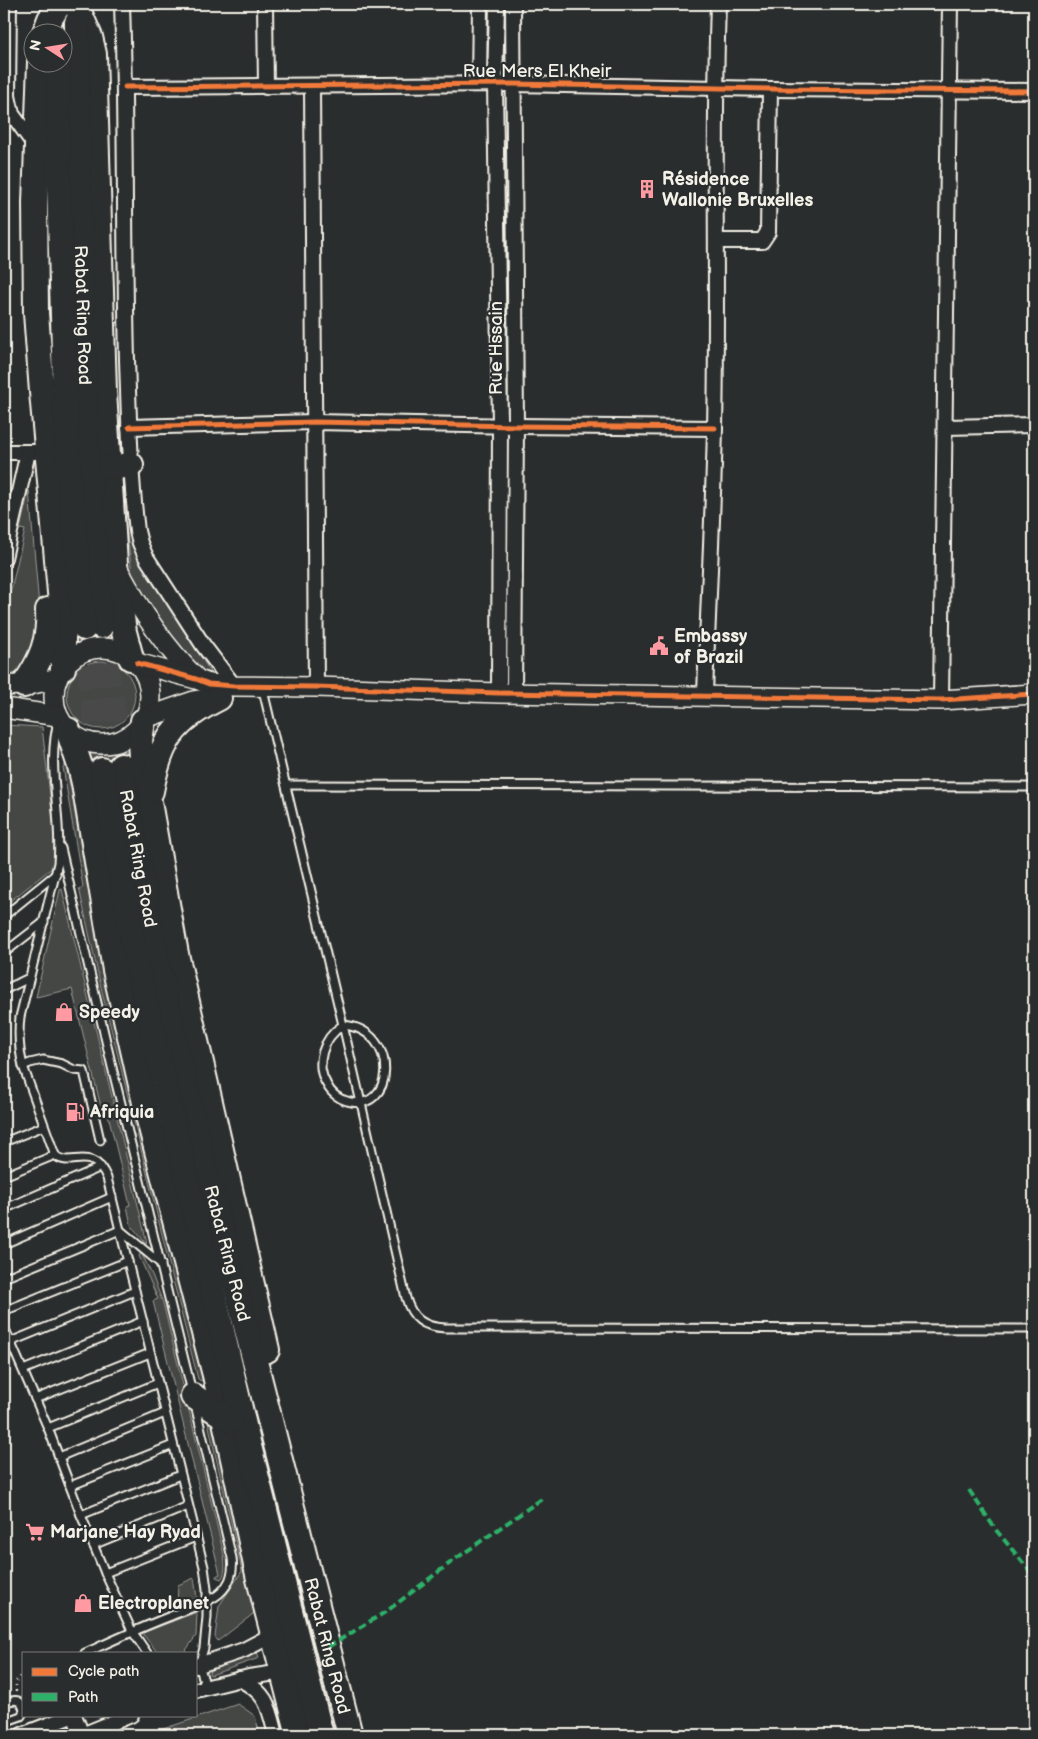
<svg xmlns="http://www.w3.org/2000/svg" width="1038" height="1739" viewBox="0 0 1038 1739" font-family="'Balsamiq Sans',sans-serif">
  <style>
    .green { fill: #444645; stroke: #9c9c96 }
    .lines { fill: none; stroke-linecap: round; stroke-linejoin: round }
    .highway-tunnel { stroke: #484a4a; stroke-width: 24; stroke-dasharray: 24 12; stroke-linecap: butt }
    .lane-casing { stroke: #f4f1e8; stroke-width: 11 }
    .street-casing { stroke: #f4f1e8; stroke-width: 18 }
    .secondary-casing { stroke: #f4f1e8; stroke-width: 22 }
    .highway-casing { stroke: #f4f1e8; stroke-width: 28 }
    .path { stroke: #f4f1e8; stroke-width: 2.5; stroke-dasharray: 1 4; stroke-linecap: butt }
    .lane { stroke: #2a2d2e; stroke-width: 7 }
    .street { stroke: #2a2d2e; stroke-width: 14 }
    .secondary { stroke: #2a2d2e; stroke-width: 19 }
    .highway { stroke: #2a2d2e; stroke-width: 24 }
    .quiet { stroke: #2db169; stroke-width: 4; stroke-dasharray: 8 4; stroke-linecap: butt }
    .cycleway-casing { stroke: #2a2d2e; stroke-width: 8 }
    .cycleway { stroke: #f17a3a; stroke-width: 5 }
    .labels { text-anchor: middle; stroke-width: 4.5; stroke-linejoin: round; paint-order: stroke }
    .street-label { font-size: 18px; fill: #f4f1e8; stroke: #2a2d2e }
    .poi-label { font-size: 18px; font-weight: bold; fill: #f4f1e8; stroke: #2a2d2e; text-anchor: start }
  </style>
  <rect width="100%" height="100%" fill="#2a2d2e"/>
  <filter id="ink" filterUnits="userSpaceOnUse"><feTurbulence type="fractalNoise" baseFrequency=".02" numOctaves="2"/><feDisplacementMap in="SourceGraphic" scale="10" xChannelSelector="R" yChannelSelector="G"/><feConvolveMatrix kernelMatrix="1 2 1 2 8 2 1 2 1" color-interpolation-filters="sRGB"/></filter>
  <g filter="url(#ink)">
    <g class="green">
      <polygon points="29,490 39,607 35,646 19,672 13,674 4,673 4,611 6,611 25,530 20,529"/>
      <polygon points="122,497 127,497 136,551 211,673 188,665 133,581"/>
      <circle cx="101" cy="695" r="34"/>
      <polygon points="4,725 42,727 58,863 4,906"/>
      <polygon points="65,765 67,766 88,889 109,993 192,1334 203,1378 201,1381 198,1379 187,1336 103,996 79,888 81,889 83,887 63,767"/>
      <polygon points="62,889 147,1243 146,1244 131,1225 127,1206 130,1205 107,1110 102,1111 72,989 36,997 60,890"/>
      <path d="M140,1254H142L153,1277L163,1303L224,1555C225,1563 226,1574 221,1579L216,1577V1576L220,1574L153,1301L158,1299L139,1256Z"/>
      <polygon points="207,1418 212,1419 217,1433 256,1609 253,1614 218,1641 215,1637 219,1606 242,1571"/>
      <polygon points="194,1578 197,1598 177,1606 178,1585"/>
      <polygon points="197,1612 196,1636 184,1653 158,1653 142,1633"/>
      <polygon points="257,1652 259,1658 211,1675 209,1674 210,1670"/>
      <polygon points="238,1704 255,1716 260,1735 145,1735"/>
    </g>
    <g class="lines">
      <g class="highway-tunnel">
        <polyline points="101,626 121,766"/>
        <polyline points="84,628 102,770"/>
      </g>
      <g class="lane-casing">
        <g id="lane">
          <path d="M262,686L343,1025L406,1298C412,1319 424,1327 445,1328L1034,1329"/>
          <path d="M59,718C45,766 63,815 58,863L20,1017C18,1034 19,1049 23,1066L55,1155C70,1170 92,1143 107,1178L204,1567L207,1589V1617L204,1648L199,1665L206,1687"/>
          <polyline points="286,785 1034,787"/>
          <polyline points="61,848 112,1067 192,1392"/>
          <polyline points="4,916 56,874"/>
          <polyline points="4,953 44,922"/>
          <polyline points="4,990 29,978"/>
          <path d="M343,1025C402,1030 394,1116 347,1101C339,1099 331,1093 327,1085C314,1064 323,1038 343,1025Z"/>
          <polyline points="23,1066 30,1063 43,1060 62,1064 74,1070 84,1071 100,1140"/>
          <polyline points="4,1142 44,1126"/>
          <polyline points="4,1176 55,1155"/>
          <polyline points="4,1209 101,1167"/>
          <polyline points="4,1244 112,1197"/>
          <polyline points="4,1278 120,1230 161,1264"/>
          <polyline points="4,1311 128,1261"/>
          <polyline points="4,1327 48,1428 81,1515 105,1573 132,1631 147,1653"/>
          <polyline points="10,1342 135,1291"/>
          <polyline points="23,1370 143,1321"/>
          <polyline points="35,1399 150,1353"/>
          <polyline points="48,1428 158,1383"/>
          <polyline points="59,1457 165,1413"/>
          <polyline points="70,1486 173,1445"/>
          <polyline points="81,1515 180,1475"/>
          <polyline points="93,1545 188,1506"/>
          <polyline points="105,1573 196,1537"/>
          <path d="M85,1653C114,1640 142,1627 171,1616C187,1609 207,1604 220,1593C230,1584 234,1571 232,1558L195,1405"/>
          <path d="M4,1703C14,1699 22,1698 24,1711L21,1716L4,1722"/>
        </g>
      </g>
      <g class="street-casing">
        <g id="street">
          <polyline points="9,4 8,96 12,114 36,147"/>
          <path d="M122,4C126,123 124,241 127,360C129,417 130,474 137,531L140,543L146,557L203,645L234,686"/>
          <polyline points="265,4 266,87"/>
          <polyline points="497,4 495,84 500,425 499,693"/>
          <polyline points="513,4 516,426 514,693"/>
          <polyline points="479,84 480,4"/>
          <polyline points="312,86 316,687"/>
          <polyline points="125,87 513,84 770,89 1034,91"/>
          <polyline points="717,241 762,241 768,232 770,89"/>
          <polyline points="129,427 315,422 516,426 715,428"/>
          <polyline points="946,427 1034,425"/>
          <polyline points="4,452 35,452"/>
          <polyline points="4,558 28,452"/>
          <path d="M705,695C708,606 713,516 715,427C718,286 713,145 718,4"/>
          <polyline points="941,700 950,4"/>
          <polyline points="196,1666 244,1650 274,1634"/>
          <path d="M239,1679C267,1692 269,1707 276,1735"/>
          <polyline points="196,1690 249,1677 283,1672"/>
          <polyline points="74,1715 82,1735 131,1715"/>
          <polyline points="22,1735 74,1715"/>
        </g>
      </g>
      <g class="secondary-casing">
        <g id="secondary">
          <path d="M119,571C140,610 164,646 196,678"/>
          <circle cx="102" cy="696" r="48"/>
          <polyline points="137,663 196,679 209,684 234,686 316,687 499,693 941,700 1034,694"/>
          <polyline points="4,686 33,684 58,678"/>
          <polyline points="4,708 58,716"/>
          <polyline points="145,718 194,701 213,698"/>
        </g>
      </g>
      <g class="highway-casing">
        <g id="highway">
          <polyline points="77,7 90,37 94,54 104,392 115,564 124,632 131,658"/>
          <path id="s1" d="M77,23L79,183L87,450L101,626"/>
          <polyline points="45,32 50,19 58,6"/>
          <polyline points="40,62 35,203 36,313 42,392 63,626 63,668"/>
          <polyline points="58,62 59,183 67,451 84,628"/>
          <polyline points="109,468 131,465"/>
          <path d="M24,685C41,661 50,640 48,610"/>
          <polyline points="143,721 140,741 141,757 176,954 267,1350"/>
          <polyline points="68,730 80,766 84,783 115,970 148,1116 215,1375 259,1579 299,1735"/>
          <path id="s2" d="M121,766L157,959L190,1106L350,1735"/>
          <polyline points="102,770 137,964 245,1430 321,1735"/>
          <path d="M151,791C160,742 173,721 219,698"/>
          <polyline points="193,1396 231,1421"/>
        </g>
      </g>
      <polyline class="path" points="16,1691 16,1681 24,1674"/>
      <use href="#lane" class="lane"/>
      <use href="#street" class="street"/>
      <use href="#secondary" class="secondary"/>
      <use href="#highway" class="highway"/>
      <g class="quiet">
        <polyline points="969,1490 996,1530 1034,1576"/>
        <polyline points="328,1647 387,1611 454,1560 543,1498"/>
        <polyline points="1020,1735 1034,1727"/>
      </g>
      <g class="cycleway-casing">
        <g id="cycleway">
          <polyline points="125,87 513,84 770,89 1034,91"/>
          <polyline points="129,427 315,422 516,426 715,428"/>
          <polyline points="137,663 196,679 209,684 234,686 316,687 499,693 941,700 1034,694"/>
        </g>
      </g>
      <use href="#cycleway" class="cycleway"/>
    </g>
  </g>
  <defs>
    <g id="building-bare" transform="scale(1.5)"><path d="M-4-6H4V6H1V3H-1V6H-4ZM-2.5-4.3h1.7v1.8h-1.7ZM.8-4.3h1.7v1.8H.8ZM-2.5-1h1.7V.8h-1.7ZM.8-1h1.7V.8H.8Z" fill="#ff9aa2" stroke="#2a2d2e" stroke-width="2.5" paint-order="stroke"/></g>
    <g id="civic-bare" transform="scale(1.5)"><path d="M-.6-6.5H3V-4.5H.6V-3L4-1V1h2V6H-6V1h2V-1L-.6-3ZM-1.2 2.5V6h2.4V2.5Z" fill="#ff9aa2" stroke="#2a2d2e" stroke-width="2.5" paint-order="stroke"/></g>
    <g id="shop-bare" transform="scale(1.5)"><path d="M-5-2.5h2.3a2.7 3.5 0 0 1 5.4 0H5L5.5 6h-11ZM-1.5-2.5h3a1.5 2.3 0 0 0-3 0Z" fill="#ff9aa2" stroke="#2a2d2e" stroke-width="2.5" paint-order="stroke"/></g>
    <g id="fuel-bare" transform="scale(1.5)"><path d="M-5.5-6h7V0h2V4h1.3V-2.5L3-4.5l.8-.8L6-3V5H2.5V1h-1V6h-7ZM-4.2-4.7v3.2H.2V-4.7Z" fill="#ff9aa2" stroke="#2a2d2e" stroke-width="2.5" paint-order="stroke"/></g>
    <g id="supermarket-bare" transform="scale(1.5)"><path d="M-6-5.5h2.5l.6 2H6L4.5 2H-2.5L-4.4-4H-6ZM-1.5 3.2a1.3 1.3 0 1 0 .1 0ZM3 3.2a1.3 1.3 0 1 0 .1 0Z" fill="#ff9aa2" stroke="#2a2d2e" stroke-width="2.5" paint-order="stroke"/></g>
  </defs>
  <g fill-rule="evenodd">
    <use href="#building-bare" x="647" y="189"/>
    <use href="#civic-bare" x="659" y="646"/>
    <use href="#shop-bare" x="64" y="1012"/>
    <use href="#fuel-bare" x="75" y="1112"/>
    <use href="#supermarket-bare" x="35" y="1532"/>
    <use href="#shop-bare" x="83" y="1603"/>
  </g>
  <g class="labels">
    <g class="street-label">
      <text x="537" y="77">Rue Mers El Kheir</text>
      <text dy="6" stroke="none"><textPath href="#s1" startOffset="292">Rabat Ring Road</textPath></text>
      <text transform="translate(496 348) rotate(-90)" y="6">Rue Hssain</text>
      <text dy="6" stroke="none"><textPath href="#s2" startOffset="94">Rabat Ring Road</textPath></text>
      <text dy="6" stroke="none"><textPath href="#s2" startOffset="499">Rabat Ring Road</textPath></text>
      <text dy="6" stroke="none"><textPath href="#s2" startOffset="904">Rabat Ring Road</textPath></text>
    </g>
    <g class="poi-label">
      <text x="662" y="185">Résidence<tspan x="662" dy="21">Wallonie Bruxelles</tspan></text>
      <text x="674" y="642">Embassy<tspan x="674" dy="21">of Brazil</tspan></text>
      <text x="79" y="1018">Speedy</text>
      <text x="90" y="1118">Afriquia</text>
      <text x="50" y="1538">Marjane Hay Ryad</text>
      <text x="98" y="1609">Electroplanet</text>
    </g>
  </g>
  <rect width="1038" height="1739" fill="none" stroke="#2a2d2e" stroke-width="20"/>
  <rect x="10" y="10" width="1018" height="1719" fill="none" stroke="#f4f1e8" stroke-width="2" filter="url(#ink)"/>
  <rect x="22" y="1652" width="175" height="65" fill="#2a2d2e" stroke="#7b7b78"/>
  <rect x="32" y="1668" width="25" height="8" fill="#f17a3a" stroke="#7b7b78"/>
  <text x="68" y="1676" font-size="15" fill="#f4f1e8">Cycle path</text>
  <rect x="32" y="1693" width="25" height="8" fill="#2db169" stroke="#7b7b78"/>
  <text x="68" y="1702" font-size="15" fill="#f4f1e8">Path</text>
  <g transform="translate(48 48) rotate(282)"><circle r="24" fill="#2a2d2e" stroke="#7b7b78"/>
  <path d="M0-4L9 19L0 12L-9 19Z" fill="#ff9aa2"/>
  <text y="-8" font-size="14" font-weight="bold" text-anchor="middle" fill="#f4f1e8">N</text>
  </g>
</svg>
